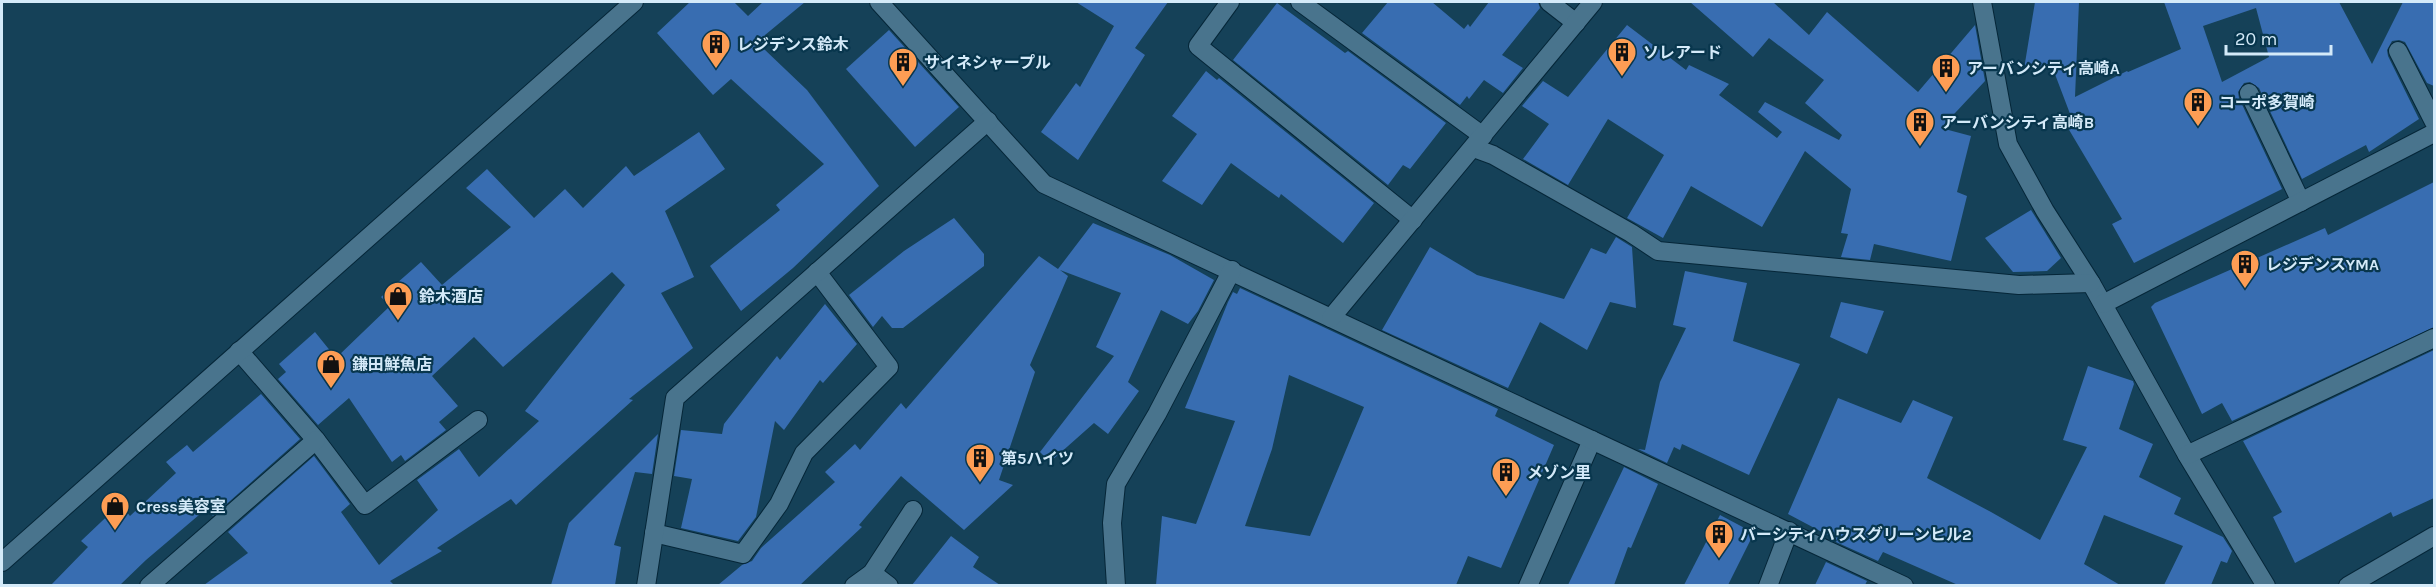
<svg xmlns="http://www.w3.org/2000/svg" width="2436" height="587" viewBox="0 0 2436 587" font-family="Karla,'Noto Sans JP',sans-serif">
  <style>
    .building { fill: #386db1; fill-rule: evenodd }
    .lines { fill: none; stroke-linecap: round; stroke-linejoin: round }
    .service-casing { stroke: #052638; stroke-width: 20 }
    .minor-casing { stroke: #052638; stroke-width: 20 }
    .tertiary-casing { stroke: #052638; stroke-width: 20 }
    .service { stroke: #49748d; stroke-width: 18 }
    .minor { stroke: #49748d; stroke-width: 18 }
    .tertiary { stroke: #49748d; stroke-width: 18 }
    .labels { text-anchor: middle; stroke-width: 4.5; stroke-linejoin: round; paint-order: stroke }
    .poi-label { font-size: 16px; font-weight: bold; fill: #d4eaf9; stroke: #08364d; text-anchor: start }
  </style>
  <rect width="100%" height="100%" fill="#154158"/>
  <g class="building">
    <polygon points="690,2 734,2 748,16 763,2 805,2 765,35 771,43 764,49 807,90 879,186 793,268 741,311 710,266 780,210 776,205 824,164 731,79 713,95 657,33"/>
    <polygon points="1076,2 1168,2 1135,48 1145,55 1078,160 1041,132 1076,83 1080,87 1114,26"/>
    <polygon points="1388,2 1432,2 1464,29 1468,24 1470,27 1489,2 1538,2 1540,8 1502,55 1523,68 1503,93 1484,80 1469,99 1467,96 1460,105 1362,33"/>
    <polygon points="1690,2 1773,2 1809,35 1827,12 1918,92 1975,25 1985,81 1941,128 1971,136 1957,192 1967,196 1951,261 1874,244 1870,260 1841,257 1848,234 1841,233 1851,189 1805,151 1762,227 1691,186 1663,238 1627,218 1664,155 1608,119 1568,185 1523,159 1549,124 1522,106 1543,81 1568,97 1627,25 1686,70 1689,65 1729,84 1719,95 1777,138 1782,132 1758,112 1765,102 1839,140 1842,135 1805,103 1824,80 1769,38 1753,57"/>
    <path d="M2035,2H2079L2075,97L2127,71L2128,72L2181,49L2164,2H2339L2372,64L2403,2H2434V86L2427,83L2405,42L2399,40L2392,41L2387,50L2388,56L2419,119L2369,152L2366,145L2302,179L2259,88L2250,82L2244,83L2238,92L2239,98L2282,189L2134,263L2112,224L2122,219L2065,123L2072,119L2053,69H2024ZM2256,8L2269,57L2222,82L2203,26Z"/>
    <polygon points="1277,3 1345,53 1348,51 1446,123 1410,169 1403,165 1388,185 1233,60"/>
    <polygon points="889,30 959,107 915,147 846,69"/>
    <polygon points="1206,71 1217,80 1219,78 1374,203 1343,243 1281,194 1279,198 1231,163 1202,205 1162,181 1197,134 1172,116"/>
    <polygon points="699,132 725,169 665,211 694,277 661,293 693,348 629,399 633,400 516,505 511,499 437,548 442,551 390,581 394,585 204,585 248,553 228,532 314,456 350,504 341,512 379,565 438,510 417,480 459,449 479,477 539,421 525,411 625,285 612,272 503,367 474,337 432,376 458,406 439,422 446,430 405,461 401,455 392,462 349,398 318,425 278,379 286,372 279,364 315,332 336,358 390,306 381,297 421,262 442,285 511,227 466,188 487,169 534,218 565,189 583,208 626,166 634,176"/>
    <polygon points="2434,182 2434,327 2232,421 2222,403 2202,414 2151,307 2155,303 2325,228 2328,235"/>
    <polygon points="2031,210 2061,258 2047,271 2013,272 1985,238"/>
    <polygon points="954,218 984,254 984,266 903,328 892,328 882,316 873,327 849,295 904,251"/>
    <polygon points="1093,223 1170,255 1214,280 1198,311 1188,324 1161,310 1128,382 1139,391 1108,434 1094,423 1050,462 1040,452 1114,356 1096,347 1121,293 1060,270 1068,276 1030,365 1035,372 999,480 1013,485 964,530 901,476 859,525 862,527 800,585 718,585 742,565 752,561 761,548 835,482 825,472 855,444 860,450 901,403 906,409 1039,256 1058,269"/>
    <polygon points="1616,237 1632,247 1636,308 1610,302 1587,350 1540,322 1508,388 1382,330 1430,247 1477,275 1564,299 1591,248 1606,254"/>
    <polygon points="1685,271 1747,283 1733,341 1800,364 1749,475 1682,444 1680,450 1674,447 1667,463 1638,449 1645,450 1660,382 1686,328 1673,325"/>
    <path d="M1240,288L1498,409L1495,416L1554,445L1501,568L1468,556L1456,585H1156L1162,516L1196,524L1235,421L1185,408L1228,302L1233,292L1237,294ZM1289,375L1364,407L1310,536L1245,526L1272,449Z"/>
    <polygon points="1841,302 1884,311 1867,354 1830,337"/>
    <polygon points="825,304 857,344 823,383 820,380 784,430 775,421 756,517 738,541 681,528 692,479 674,476 681,430 722,434 724,424 777,356 780,360"/>
    <polygon points="2434,350 2434,498 2393,517 2391,512 2295,563 2273,517 2282,512 2243,441"/>
    <polygon points="2088,366 2133,381 2134,384 2119,429 2153,444 2139,477 2181,498 2174,514 2223,537 2232,551 2227,563 2221,561 2211,585 2164,585 2183,546 2104,515 2084,564 2120,585 1958,585 1883,552 1878,561 1836,542 1837,540 1788,514 1838,398 1901,423 1913,400 1953,417 1927,478 1991,512 2040,540 2087,447 2063,440"/>
    <polygon points="261,394 300,439 213,516 206,509 146,560 120,585 51,585 88,547 81,541 120,504 130,516 176,473 166,462 187,445 193,452"/>
    <polygon points="658,434 652,474 635,472 614,545 621,547 615,585 551,585 569,523"/>
    <polygon points="1624,467 1658,484 1631,548 1628,547 1614,585 1568,585"/>
    <polygon points="1720,515 1754,533 1728,585 1684,585"/>
    <polygon points="951,536 979,557 973,567 1000,585 912,585"/>
    <polygon points="1826,562 1867,581 1865,585 1815,585"/>
  </g>
  <g class="lines">
    <g class="service-casing">
      <g id="service">
        <polyline points="2398,51 2434,122"/>
        <polyline points="2249,93 2301,202"/>
        <polyline points="872,573 889,586"/>
        <polyline points="1528,586 1592,440"/>
        <polyline points="2348,586 2434,536"/>
      </g>
    </g>
    <g class="minor-casing">
      <g id="minor">
        <polyline points="879,2 1044,184 1904,586"/>
        <polyline points="1230,2 1198,46 1413,220"/>
        <polyline points="1300,2 1483,136"/>
        <polyline points="1549,2 1576,23"/>
        <polyline points="1982,2 2008,144 2045,211 2091,283 2187,455 2266,586"/>
        <polyline points="1474,148 1493,155 1631,233 1658,251 2019,285 2091,283"/>
        <polyline points="2103,304 2434,133"/>
        <polyline points="1331,318 1593,2"/>
        <polyline points="239,351 316,440 365,505 478,420"/>
        <polyline points="2187,455 2434,338"/>
        <polyline points="654,533 743,554 779,504 804,453 889,367 817,272"/>
        <polyline points="149,586 316,440"/>
        <polyline points="646,586 675,398 988,121"/>
        <polyline points="854,586 872,573 913,510"/>
        <polyline points="1116,586 1112,523 1116,484 1157,414 1232,270"/>
        <polyline points="1768,586 1789,531"/>
      </g>
    </g>
    <g class="tertiary-casing">
      <polyline id="tertiary" points="2,562 634,2"/>
    </g>
    <use href="#service" class="service"/>
    <use href="#minor" class="minor"/>
    <use href="#tertiary" class="tertiary"/>
  </g>
  <defs>
    <g id="building-pin" transform="scale(1.5)"><path d="M0 17L-7.5 6A9.5 9.5 0 1 1 7.5 6Z" fill="#fd9d54" stroke="#08364d"/><path d="M-4-6H4V6H1V3H-1V6H-4ZM-2.5-4.3h1.7v1.8h-1.7ZM.8-4.3h1.7v1.8H.8ZM-2.5-1h1.7V.8h-1.7ZM.8-1h1.7V.8H.8Z" fill="#111"/></g>
    <g id="shop-pin" transform="scale(1.5)"><path d="M0 17L-7.5 6A9.5 9.5 0 1 1 7.5 6Z" fill="#fd9d54" stroke="#08364d"/><path d="M-5-2.5h2.3a2.7 3.5 0 0 1 5.4 0H5L5.5 6h-11ZM-1.5-2.5h3a1.5 2.3 0 0 0-3 0Z" fill="#111"/></g>
  </defs>
  <g fill-rule="evenodd">
    <use href="#building-pin" x="716" y="44"/>
    <use href="#building-pin" x="1622" y="52"/>
    <use href="#building-pin" x="903" y="62"/>
    <use href="#building-pin" x="1946" y="68"/>
    <use href="#building-pin" x="2198" y="102"/>
    <use href="#building-pin" x="1920" y="122"/>
    <use href="#building-pin" x="2245" y="264"/>
    <use href="#shop-pin" x="398" y="296"/>
    <use href="#shop-pin" x="331" y="364"/>
    <use href="#building-pin" x="980" y="458"/>
    <use href="#building-pin" x="1506" y="472"/>
    <use href="#shop-pin" x="115" y="506"/>
    <use href="#building-pin" x="1719" y="534"/>
  </g>
  <g class="labels">
    <g class="poi-label">
      <text x="737" y="50">レジデンス鈴木</text>
      <text x="1643" y="58">ソレアード</text>
      <text x="924" y="68">サイネシャープル</text>
      <text x="1967" y="74">アーバンシティ高崎A</text>
      <text x="2219" y="108">コーポ多賀崎</text>
      <text x="1941" y="128">アーバンシティ高崎B</text>
      <text x="2266" y="270">レジデンスYMA</text>
      <text x="419" y="302">鈴木酒店</text>
      <text x="352" y="370">鎌田鮮魚店</text>
      <text x="1001" y="464">第5ハイツ</text>
      <text x="1527" y="478">メゾン里</text>
      <text x="136" y="512">Cress美容室</text>
      <text x="1740" y="540">バーシティハウスグリーンヒル2</text>
    </g>
  </g>
  <rect width="2436" height="587" fill="none" stroke="#d4eaf9" stroke-width="6"/>
  <path d="M2226 45v9h105v-9" fill="none" stroke="#d4eaf9" stroke-width="3"/>
  <text x="2235" y="45" font-size="18" fill="#d4eaf9" stroke="#08364d" stroke-width="4.5" paint-order="stroke">20 m</text>
</svg>
